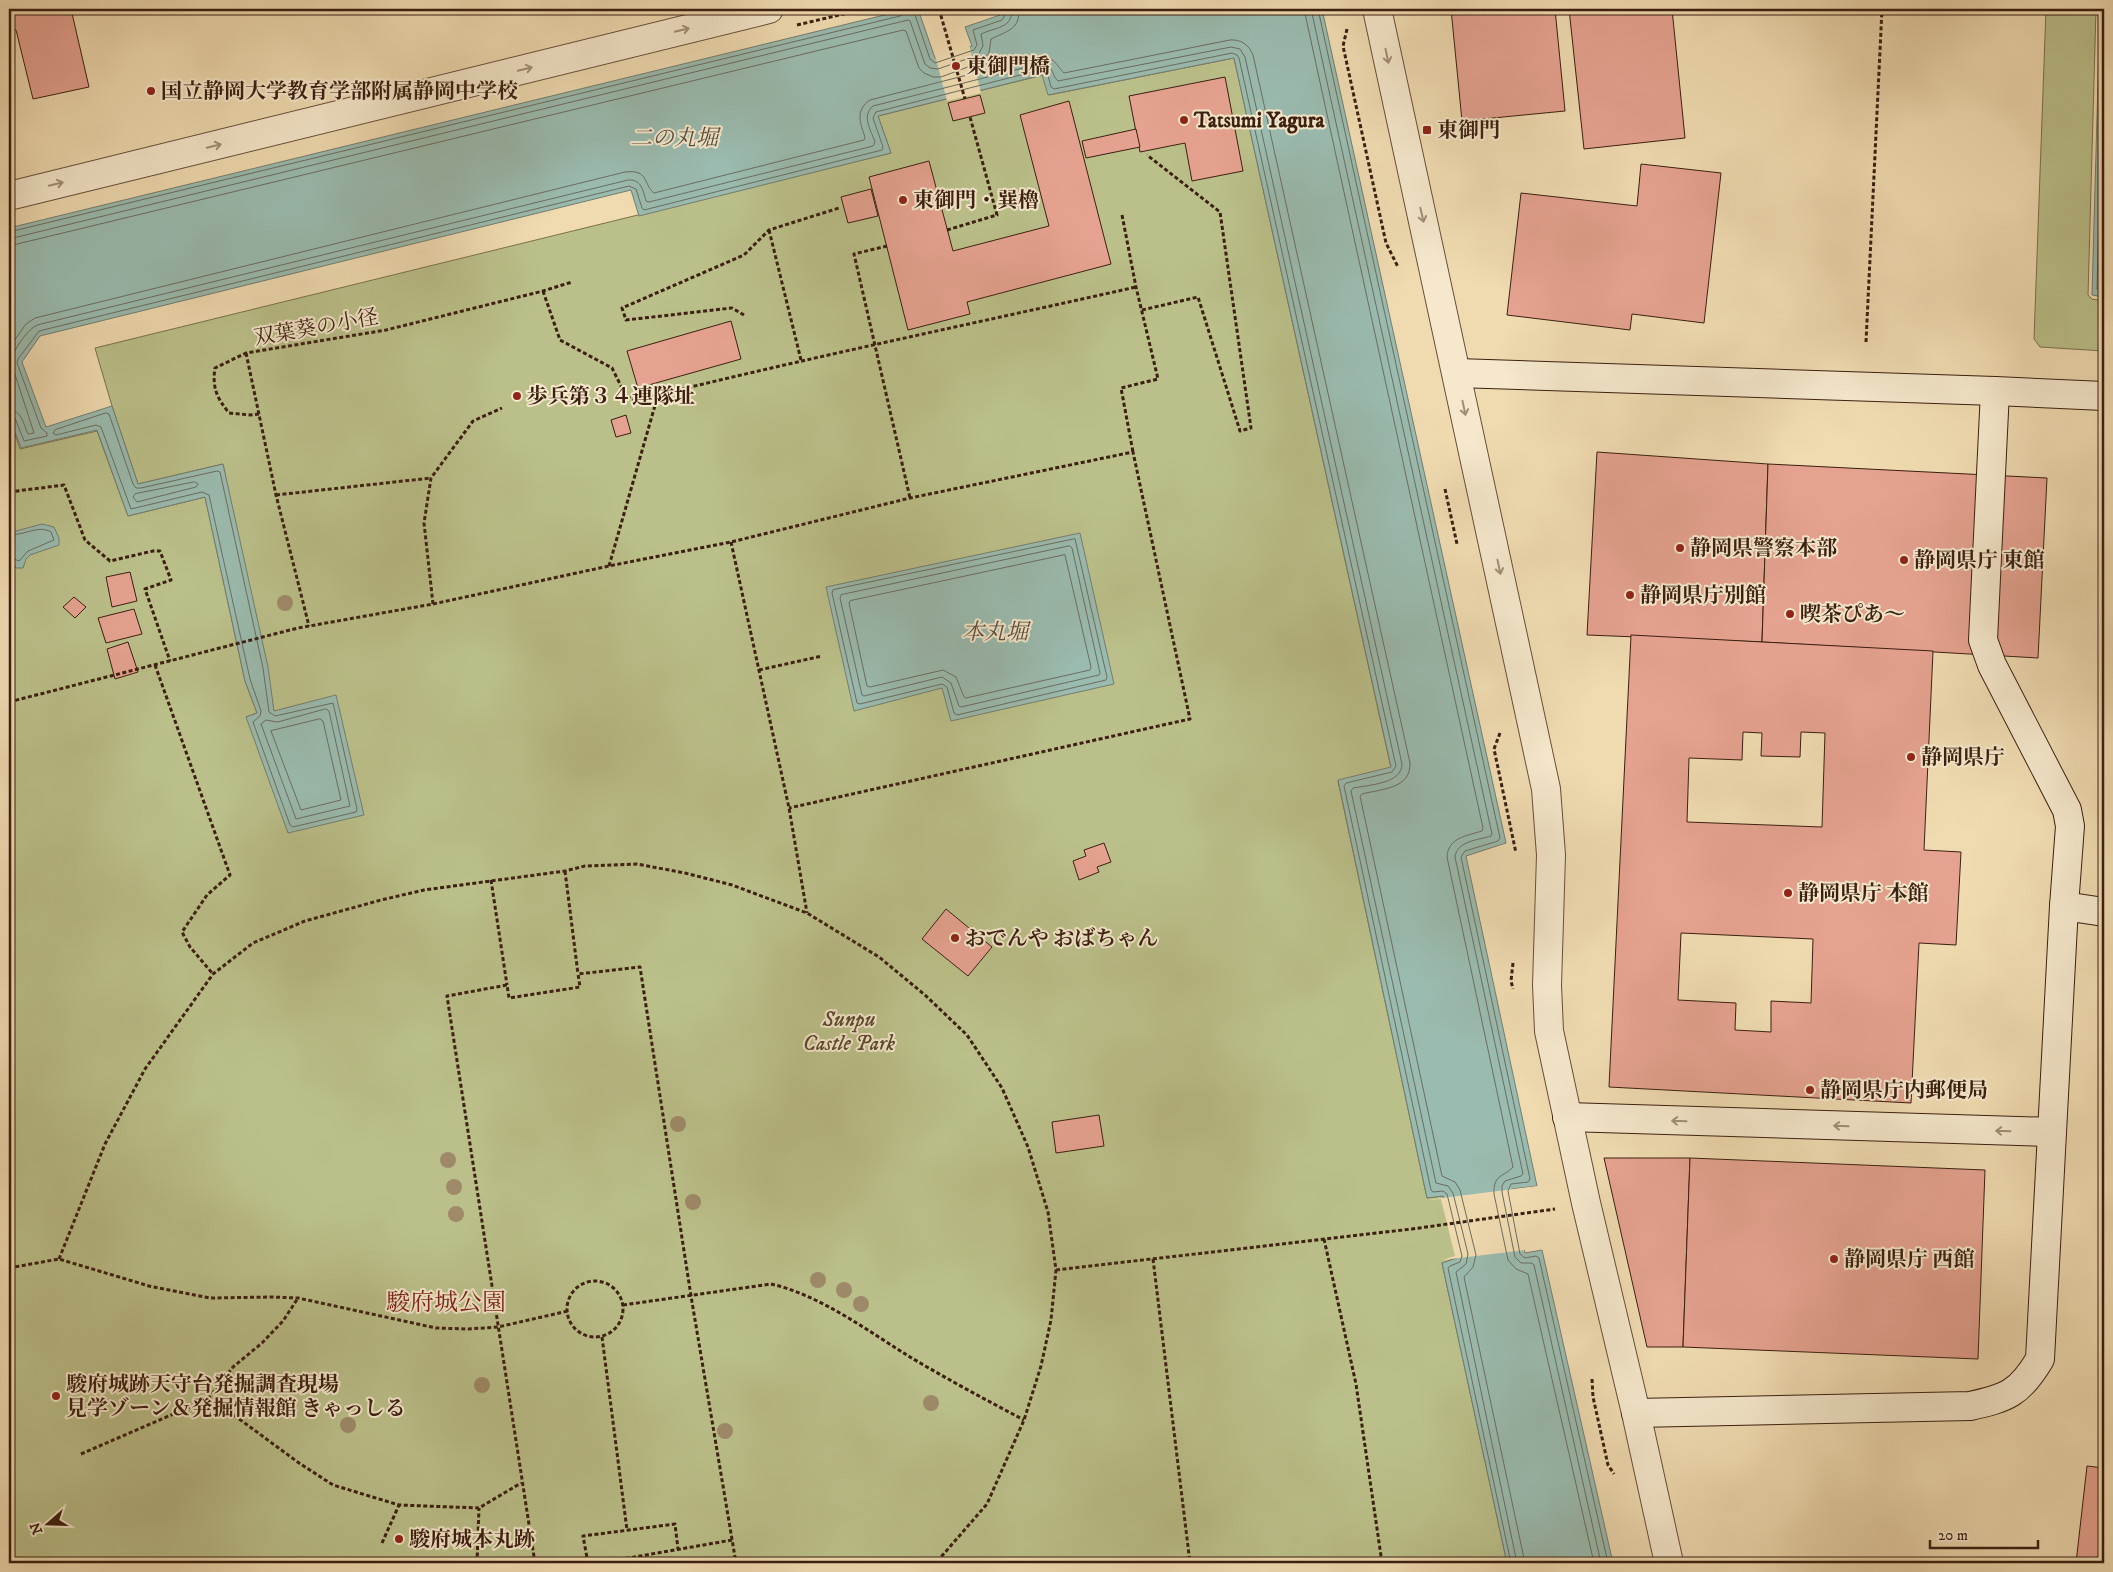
<svg xmlns="http://www.w3.org/2000/svg" width="2113" height="1572" viewBox="0 0 2113 1572" font-family="'IM FELL DW Pica','Noto Serif JP',serif">
  <style>
    .green { fill: #bbc08a; stroke: #7b704d }
    .water { fill: #9abbaf; stroke: #747d6f }
    .pier { fill: #f0dbb1 }
    .lines { fill: none; stroke-linecap: round; stroke-linejoin: round }
    .shore { stroke: #6a6d60; stroke-width: 1 }
    .building { fill: #e5a290; stroke: #3b1f10; fill-rule: evenodd }
    .street-casing { stroke: #684e38; stroke-width: 30 }
    .secondary-casing { stroke: #3b1f10; stroke-width: 30 }
    .path { stroke: #3b1f10; stroke-width: 3; stroke-dasharray: 4 2.5; stroke-linecap: butt }
    .street { stroke: #f5e8cc; stroke-width: 28 }
    .secondary { stroke: #f5e8cc; stroke-width: 28 }
    .tree { fill: #9e8a69 }
    .oneway { stroke: #a18e77 }
    .poi-dot { fill: #8f2418; stroke: #f5e8cc; stroke-width: 2 }
    .labels { text-anchor: middle; stroke-width: 4; stroke-linejoin: round; paint-order: stroke }
    .poi-label { font-size: 21px; font-weight: bold; fill: #3b1f10; stroke: #f5e8cc; text-anchor: start }
    .street-label { font-size: 21px; fill: #3b1f10; stroke: #f5e8cc }
    .park-label { font-size: 21px; font-style: italic; fill: #5b472e; stroke: #f5e8cc }
    .water-label { font-size: 22px; font-style: italic; fill: #584e40; stroke: #f5e8cc }
    .quarter-label { font-size: 24px; fill: #7a1f14; stroke: #f5e8cc }
  </style>
  <rect width="100%" height="100%" fill="#f0dbb1"/>
  <filter id="stains"><feTurbulence type="fractalNoise" baseFrequency=".004" numOctaves="4"/><feColorMatrix values="0 0 0 0 .2 0 0 0 0 .09 0 0 0 0 .02 0 0 0 .5 -.17"/></filter>
  <radialGradient id="worn" r=".72"><stop offset=".6" stop-color="#630" stop-opacity="0"/><stop offset="1" stop-color="#630" stop-opacity=".3"/></radialGradient>
  <g class="green">
    <polygon points="2046,9 2096,9 2088,295 2092,299 2104,301 2104,351 2040,347 2034,339"/>
    <polygon points="1234,58 1391,768 1338,781 1427,1198 1443,1196 1458,1258 1442,1263 1507,1563 9,1563 9,416 20,449 97,431 128,516 205,497 245,681 257,713 246,717 274,711 223,464 138,484 112,406 95,348 891,153 878,116 1043,75 1049,95"/>
  </g>
  <g class="water">
    <polygon points="909,9 918,9 935,58 972,46 965,27 1000,15 999,9 1322,9 1506,843 1466,856 1537,1186 1512,1189 1525,1253 1542,1250 1613,1563 1507,1563 1442,1263 1457,1258 1443,1196 1427,1198 1338,780 1391,767 1234,58 1048,95 1042,75 878,116 891,153 639,216 631,190 40,336 22,362 46,427 112,406 138,484 223,464 268,667 274,711 336,695 364,815 288,833 246,717 257,713 245,681 205,497 128,516 97,430 21,448 9,415 9,228"/>
    <polygon points="2100,9 2104,9 2104,297 2092,295"/>
    <polygon points="42,524 54,527 59,538 59,545 30,555 26,559 23,568 16,568 12,562 9,562 9,529 16,531"/>
    <polygon points="1080,533 1114,684 951,721 942,688 854,711 826,587"/>
  </g>
  <g class="pier">
    <polygon points="931,40 936,55 969,44 981,93 947,101"/>
    <polygon points="1538,1186 1537,1188 1515,1191 1527,1250 1442,1260 1455,1256 1441,1199 1426,1200"/>
  </g>
  <g class="lines">
    <g class="shore">
      <polyline points="913,9 930,59 935,63 974,50 977,45 973,30 1002,20 1005,15 1004,9"/>
      <path d="M1304,9L1483,828L1482,831C1466,836 1448,838 1447,857L1513,1167C1504,1177 1493,1174 1494,1194L1508,1260L1516,1269L1528,1274L1594,1563"/>
      <path d="M1311,9L1492,834L1491,836C1478,840 1457,841 1455,857L1523,1174L1521,1176L1505,1181L1502,1186V1192L1515,1257L1521,1263H1532L1534,1265L1601,1563"/>
      <polyline points="1318,9 1500,838 1498,841 1465,851 1461,857 1530,1179 1528,1182 1511,1184 1508,1191 1520,1254 1525,1258 1536,1256 1539,1258 1608,1563"/>
      <polyline points="2104,21 2097,289 2099,291 2104,292"/>
      <polyline points="9,232 900,16 904,14 905,9"/>
      <path d="M9,239L908,20L910,21L925,64L930,68L938,69L978,55L983,46L981,34C993,28 1015,28 1011,9"/>
      <path d="M9,246L903,30L906,31L919,68L924,73L933,77H941L981,62L989,53L991,39C1005,32 1022,29 1018,9"/>
      <path d="M9,348L26,324L35,318L625,172C649,169 643,184 654,193L864,140L865,137C860,123 855,110 870,100L1037,57C1053,54 1055,64 1064,73L1230,40C1241,39 1249,45 1253,55L1410,763C1411,789 1381,789 1362,794L1360,796L1442,1176L1455,1182L1460,1190L1476,1255L1473,1267L1464,1277L1525,1563"/>
      <path d="M9,409C22,411 23,423 28,434L34,433L11,362C12,351 27,330 37,325L628,180C641,179 643,190 646,201L649,202L873,146L875,142C871,130 861,116 873,106L1039,64C1054,63 1051,75 1058,81L1231,47L1240,49L1245,57L1402,764C1402,784 1368,785 1353,788L1351,791L1436,1183L1448,1186L1453,1193L1468,1254L1466,1264L1456,1272L1517,1563"/>
      <polygon points="106,413 109,414 133,484 136,488 141,488 217,471 220,472 263,668 269,712 275,716 333,703 357,809 356,812 293,827 290,825 253,722 260,716 261,711 250,679 209,495 202,492 131,509 101,427 96,425 56,435 53,433 55,430"/>
      <polyline points="9,416 15,418 24,441 47,436 47,433 41,428 17,363 18,359 39,331 629,186 636,189 642,208 644,210 882,150 883,147 873,118 876,112 1040,70 1047,72 1051,87 1054,89 1232,53 1237,55 1239,58 1396,766 1392,772 1346,783 1344,786 1431,1190 1433,1192 1443,1191 1447,1194 1462,1256 1460,1262 1450,1266 1448,1268 1511,1563"/>
      <polygon points="195,482 198,484 196,487 137,502 133,497 135,494"/>
      <path d="M9,534C23,537 38,524 51,532L54,540L28,551L19,561L9,557"/>
      <polygon points="1075,539 1107,677 1106,680 957,715 954,713 947,687 942,684 860,704 857,703 832,593 833,590"/>
      <polygon points="1070,546 1072,548 1100,673 1099,675 961,707 959,706 951,683 942,677 864,696 862,695 840,598 841,595"/>
      <polygon points="1065,555 1091,667 1090,670 966,698 964,697 956,677 943,670 870,687 867,686 849,603 850,601"/>
      <polygon points="326,709 329,711 350,806 296,819 261,724 266,720 277,722"/>
      <polygon points="320,719 323,721 341,800 301,810 271,731"/>
    </g>
  </g>
  <g class="building">
    <polygon points="9,9 71,9 89,87 33,99 16,30 9,32"/>
    <polygon points="1451,9 1555,9 1565,111 1462,121"/>
    <polygon points="1569,9 1672,9 1685,138 1584,149"/>
    <polygon points="1225,77 1243,171 1192,181 1185,143 1140,152 1129,96"/>
    <polygon points="980,95 985,113 953,121 948,103"/>
    <polygon points="1069,101 1111,264 967,302 970,314 908,330 869,177 929,161 953,251 1049,226 1020,115"/>
    <polygon points="1136,129 1140,147 1086,158 1082,141"/>
    <polygon points="1641,164 1721,173 1704,323 1632,314 1630,330 1507,315 1521,193 1637,206"/>
    <polygon points="871,189 878,216 848,223 841,197"/>
    <polygon points="731,321 741,359 638,388 627,351"/>
    <polygon points="626,415 631,433 616,437 611,420"/>
    <polygon points="1597,452 1768,464 1762,642 1587,635"/>
    <polygon points="1768,464 2047,478 2038,658 1762,642"/>
    <polygon points="130,572 137,601 112,607 106,577"/>
    <polygon points="74,597 86,607 75,618 63,607"/>
    <polygon points="134,609 142,634 106,643 98,618"/>
    <path d="M1631,635L1933,651L1924,850L1961,852L1956,945L1919,943L1911,1103L1609,1087ZM1743,732L1762,733L1761,756L1800,757L1801,732L1825,733L1822,827L1687,822L1689,758L1742,760ZM1681,933L1813,939L1811,1003L1771,1001V1032L1735,1030L1736,1003L1678,1000Z"/>
    <polygon points="128,642 138,672 115,679 107,649"/>
    <polygon points="1104,843 1111,862 1097,867 1099,872 1079,880 1073,861 1086,856 1084,850"/>
    <polygon points="946,909 992,947 968,976 922,939"/>
    <polygon points="1099,1115 1104,1146 1056,1153 1052,1122"/>
    <polygon points="1604,1158 1690,1158 1683,1347 1647,1347"/>
    <polygon points="1690,1158 1985,1170 1978,1359 1683,1347"/>
    <polygon points="2087,1466 2104,1468 2104,1563 2076,1563"/>
  </g>
  <g class="lines">
    <g class="street-casing">
      <g id="street">
        <polyline points="1377,9 1546,789 1551,855 1547,985 1549,1031 1586,1203 1636,1413 1669,1563"/>
        <polyline points="9,196 769,9"/>
      </g>
    </g>
    <g class="secondary-casing">
      <g id="secondary">
        <polyline points="1457,373 1995,391 2104,396"/>
        <polyline points="1995,391 1983,640 1992,665 2067,810 2070,826 2064,906"/>
        <polyline points="1567,1117 2052,1132"/>
        <path d="M1636,1413L1970,1406C2007,1398 2020,1393 2040,1359L2064,906L2104,912"/>
      </g>
    </g>
    <g class="path">
      <polyline points="939,9 965,99"/>
      <polyline points="797,25 865,9"/>
      <polyline points="1347,29 1343,46 1386,243 1398,267"/>
      <polyline points="1122,215 1136,287 1158,379 1121,388 1133,452"/>
      <polyline points="769,230 801,360"/>
      <polyline points="947,230 997,215 970,117"/>
      <polyline points="887,246 854,254 910,498"/>
      <polyline points="543,291 560,340 612,368 626,396 636,401 658,395"/>
      <polyline points="1142,310 1198,297 1240,431 1251,428 1220,212 1147,155"/>
      <polyline points="744,315 732,308 626,320 622,308 744,255 769,230 839,208"/>
      <polyline points="1866,342 1882,9"/>
      <polyline points="246,353 276,495 309,626"/>
      <path d="M259,414L250,415L229,413C217,398 212,388 215,368L246,353L386,330L543,291L572,282"/>
      <polyline points="1445,489 1457,544"/>
      <polyline points="9,492 64,485 85,540 110,561 153,551 160,551 171,580 145,589 170,661"/>
      <polyline points="276,495 431,478"/>
      <polyline points="731,542 789,808 807,913"/>
      <path d="M609,566L658,395C816,356 976,323 1136,287"/>
      <polyline points="433,604 424,523 431,478 473,421 502,408"/>
      <polyline points="155,665 230,875 207,895 182,932 190,947 213,974"/>
      <polyline points="759,670 822,656"/>
      <polyline points="9,702 298,628 433,604 609,566 731,542 910,498 1133,452 1190,719 789,808"/>
      <polyline points="1500,733 1494,749 1516,853"/>
      <polyline points="565,871 578,974"/>
      <polyline points="491,880 507,985"/>
      <polyline points="1513,963 1511,981 1513,989"/>
      <polyline points="1324,1239 1356,1384 1382,1563"/>
      <polyline points="59,1259 105,1144 145,1069 213,974 253,943 305,921 381,900 424,890 565,871 585,866 637,864 685,873 732,885 807,913 879,957 925,995 967,1035 1002,1088 1028,1147 1048,1212 1056,1270 1051,1320 1041,1366 1024,1420 987,1504 941,1557 934,1563"/>
      <polyline points="1153,1259 1190,1563"/>
      <polyline points="9,1268 59,1259 149,1286 210,1298 271,1297 298,1298 436,1328 468,1329 498,1327 568,1311"/>
      <polyline points="1056,1270 1412,1229 1555,1209"/>
      <circle cx="595" cy="1309" r="28"/>
      <path d="M623,1305L771,1284C820,1295 868,1331 910,1357C947,1379 986,1400 1024,1420"/>
      <polyline points="602,1337 627,1530"/>
      <polyline points="1592,1379 1593,1397 1608,1465 1614,1474"/>
      <polyline points="208,1399 233,1367 262,1343 283,1321 298,1298"/>
      <polyline points="81,1454 208,1399 227,1410 299,1463 333,1485 399,1505 479,1508 521,1483"/>
      <polyline points="382,1543 399,1505"/>
      <polyline points="286,1558 298,1563"/>
      <polyline points="477,1563 479,1508"/>
      <polyline points="535,1563 447,996 507,985 509,998 580,987 578,974 640,967 691,1296 736,1563"/>
      <polyline points="588,1563 583,1536 675,1524 678,1549"/>
      <polyline points="600,1563 732,1540"/>
    </g>
    <use href="#street" class="street"/>
    <use href="#secondary" class="secondary"/>
  </g>
  <g class="tree">
    <circle cx="285" cy="603" r="8"/>
    <circle cx="678" cy="1124" r="8"/>
    <circle cx="448" cy="1160" r="8"/>
    <circle cx="454" cy="1187" r="8"/>
    <circle cx="693" cy="1202" r="8"/>
    <circle cx="456" cy="1214" r="8"/>
    <circle cx="818" cy="1280" r="8"/>
    <circle cx="844" cy="1290" r="8"/>
    <circle cx="861" cy="1304" r="8"/>
    <circle cx="482" cy="1385" r="8"/>
    <circle cx="931" cy="1403" r="8"/>
    <circle cx="348" cy="1425" r="8"/>
    <circle cx="725" cy="1431" r="8"/>
  </g>
  <defs><path id="oneway-shaft" d="M-6 0H5M1.5-3L5.5 0L1.5 3" fill="none" stroke-width="1.6" stroke-linecap="round" stroke-linejoin="round" transform="scale(1.25)"/></defs>
  <g class="oneway">
    <use href="#oneway-shaft" transform="translate(682 30) rotate(-14)"/>
    <use href="#oneway-shaft" transform="translate(1387 56) rotate(78)"/>
    <use href="#oneway-shaft" transform="translate(525 69) rotate(-14)"/>
    <use href="#oneway-shaft" transform="translate(214 146) rotate(-14)"/>
    <use href="#oneway-shaft" transform="translate(56 184) rotate(-14)"/>
    <use href="#oneway-shaft" transform="translate(1422 215) rotate(77)"/>
    <use href="#oneway-shaft" transform="translate(1464 408) rotate(78)"/>
    <use href="#oneway-shaft" transform="translate(1499 567) rotate(78)"/>
    <use href="#oneway-shaft" transform="translate(1679 1121) rotate(-178)"/>
    <use href="#oneway-shaft" transform="translate(1841 1126) rotate(-178)"/>
    <use href="#oneway-shaft" transform="translate(2003 1131) rotate(-178)"/>
  </g>
  <g class="poi-dot">
    <circle cx="956" cy="66" r="5"/>
    <circle cx="151" cy="91" r="5"/>
    <circle cx="1184" cy="120" r="5"/>
    <rect x="1422" y="125" width="10" height="10" rx="2.5"/>
    <circle cx="903" cy="200" r="5"/>
    <circle cx="517" cy="396" r="5"/>
    <circle cx="1680" cy="548" r="5"/>
    <circle cx="1904" cy="560" r="5"/>
    <circle cx="1630" cy="595" r="5"/>
    <circle cx="1790" cy="614" r="5"/>
    <circle cx="1911" cy="757" r="5"/>
    <circle cx="1788" cy="893" r="5"/>
    <circle cx="955" cy="938" r="5"/>
    <circle cx="1810" cy="1090" r="5"/>
    <circle cx="1834" cy="1259" r="5"/>
    <circle cx="56" cy="1396" r="5"/>
    <circle cx="399" cy="1539" r="5"/>
  </g>
  <g class="labels">
    <g class="poi-label">
      <text x="966" y="73">東御門橋</text>
      <text x="161" y="98">国立静岡大学教育学部附属静岡中学校</text>
      <text x="1194" y="127">Tatsumi Yagura</text>
      <text x="1437" y="137">東御門</text>
      <text x="913" y="207">東御門・巽櫓</text>
      <text x="527" y="403">歩兵第３４連隊址</text>
      <text x="1690" y="555">静岡県警察本部</text>
      <text x="1914" y="567">静岡県庁 東館</text>
      <text x="1640" y="602">静岡県庁別館</text>
      <text x="1800" y="621">喫茶ぴあ〜</text>
      <text x="1921" y="764">静岡県庁</text>
      <text x="1798" y="900">静岡県庁 本館</text>
      <text x="965" y="945">おでんや おばちゃん</text>
      <text x="1820" y="1097">静岡県庁内郵便局</text>
      <text x="1844" y="1266">静岡県庁 西館</text>
      <text x="66" y="1391">駿府城跡天守台発掘調査現場<tspan x="66" dy="24">見学ゾーン＆発掘情報館 きゃっしる</tspan></text>
      <text x="409" y="1546">駿府城本丸跡</text>
    </g>
    <g class="street-label">
      <text transform="translate(316 327) rotate(-10)" y="7">双葉葵の小径</text>
    </g>
    <g class="park-label">
      <text x="849" y="1026">Sunpu<tspan x="849" dy="24">Castle Park</tspan></text>
    </g>
    <g class="water-label">
      <text x="674" y="145">二の丸堀</text>
      <text x="995" y="639">本丸堀</text>
    </g>
    <g class="quarter-label">
      <text x="446" y="1310">駿府城公園</text>
    </g>
  </g>
  <rect width="2113" height="1572" fill="none" stroke="#f0dbb1" stroke-width="30"/>
  <rect x="10" y="10" width="2093" height="1552" fill="none" stroke="#3b1f10" stroke-width="2.5"/>
  <rect x="15" y="15" width="2083" height="1542" fill="none" stroke="#3b1f10"/>
  <g transform="translate(48 1524) rotate(250)" stroke="#f5e8cc" stroke-width="4" paint-order="stroke">
  <path d="M0-4L9 19L0 12L-9 19Z" fill="#3b1f10"/>
  <text y="-8" font-size="14" font-weight="bold" text-anchor="middle" fill="#3b1f10">N</text>
  </g>
  <path d="M1930 1540v8h108v-8" fill="none" stroke="#3b1f10" stroke-width="2.5"/>
  <text x="1938" y="1540" font-size="15" fill="#3b1f10" stroke="#f5e8cc" stroke-width="4" paint-order="stroke">20 m</text>
  <rect width="100%" height="100%" filter="url(#stains)"/>
  <rect width="100%" height="100%" fill="url(#worn)"/>
</svg>
